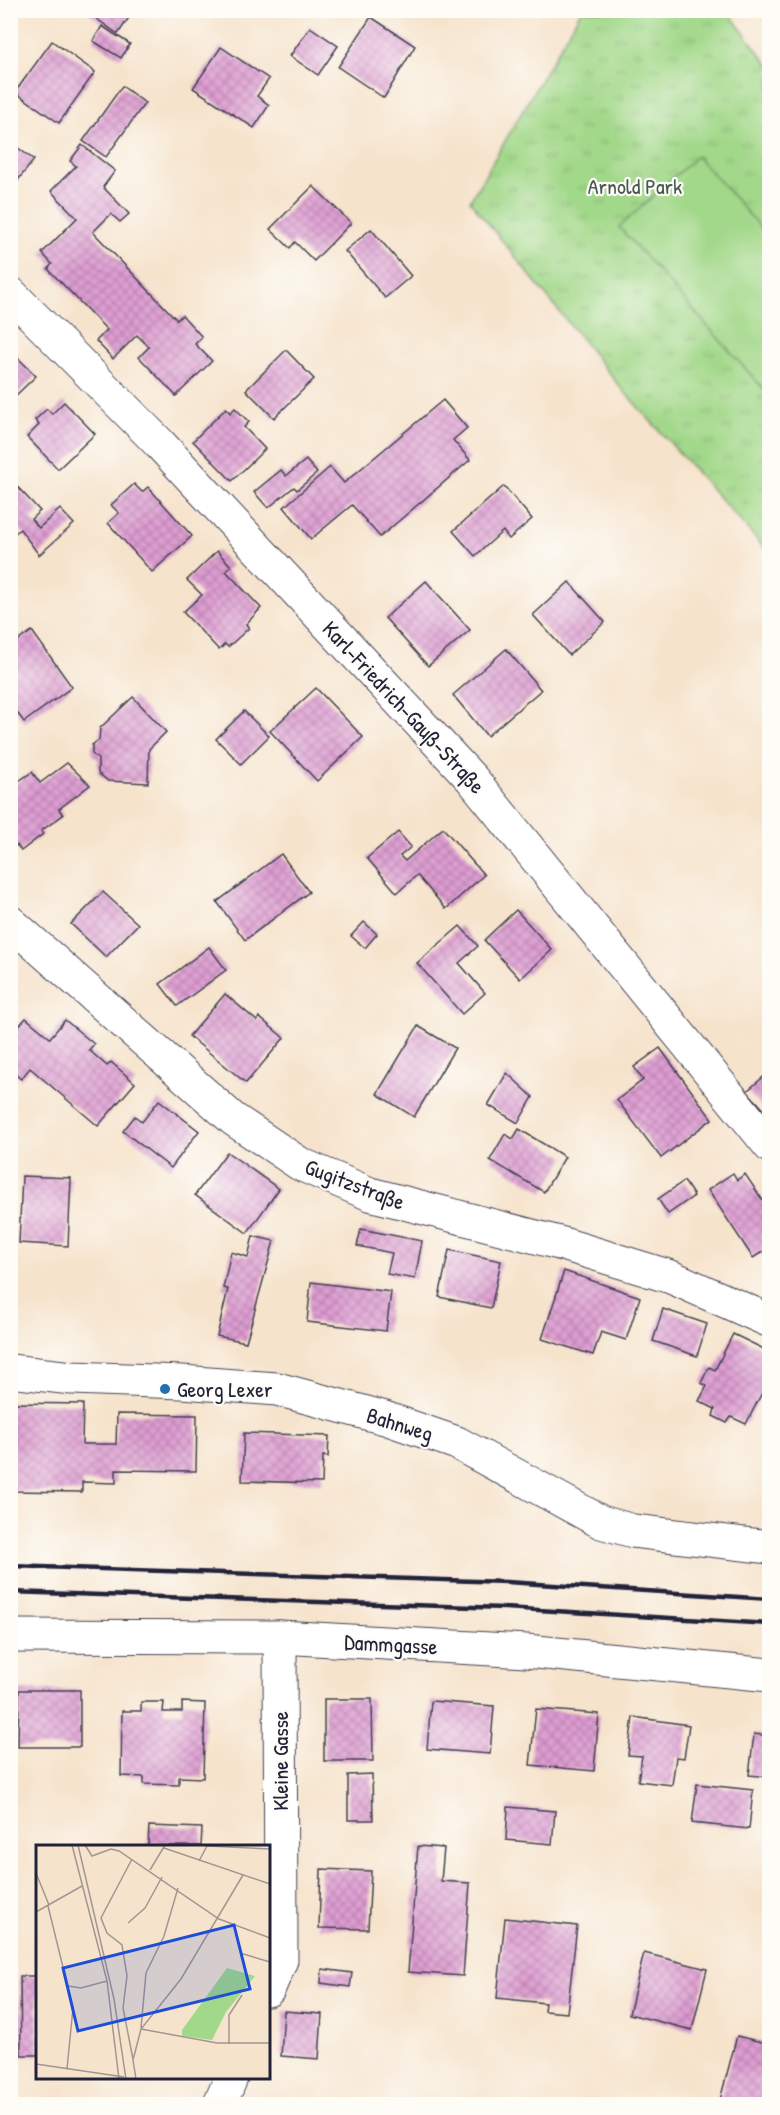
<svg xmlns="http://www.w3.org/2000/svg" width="780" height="2115" viewBox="0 0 780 2115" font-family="'Patrick Hand',sans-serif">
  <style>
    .park { fill: url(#park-tufts); stroke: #627d62; stroke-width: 1.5 }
    .garden { fill: #a2d889; stroke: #627d62; stroke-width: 1.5 }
    .building { fill: url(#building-cross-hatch) }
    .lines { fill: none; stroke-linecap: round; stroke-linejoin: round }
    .minor-casing { stroke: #423f51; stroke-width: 35 }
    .minor { stroke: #fff; stroke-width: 33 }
    .rail { stroke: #22223b; stroke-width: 4.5 }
    .poi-dot { fill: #1f6fb2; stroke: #fdfcf7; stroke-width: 2 }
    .labels { text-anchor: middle; stroke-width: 4.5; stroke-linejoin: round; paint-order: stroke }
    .park-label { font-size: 22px; fill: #485952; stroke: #fdfcf7 }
    .street-label { font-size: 22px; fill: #22223b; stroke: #fdfcf7 }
    .poi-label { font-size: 22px; fill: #22223b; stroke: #fdfcf7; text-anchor: start }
    .inset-road { fill: none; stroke: #a19692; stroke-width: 1.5 }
    .view { fill: #1d4ed8; fill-opacity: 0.15; stroke: #1d4ed8; stroke-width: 3 }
    .inset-edge { fill: none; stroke: #22223b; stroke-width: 3 }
  </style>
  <defs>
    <pattern id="park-tufts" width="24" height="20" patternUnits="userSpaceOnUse" patternTransform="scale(1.5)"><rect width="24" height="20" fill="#a2d889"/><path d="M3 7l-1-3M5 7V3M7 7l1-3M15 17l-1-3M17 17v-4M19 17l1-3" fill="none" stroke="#8bb977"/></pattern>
    <pattern id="building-cross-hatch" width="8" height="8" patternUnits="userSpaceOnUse" patternTransform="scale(1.5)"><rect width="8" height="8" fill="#de9dd2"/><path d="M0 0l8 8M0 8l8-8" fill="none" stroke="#b480ac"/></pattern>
  </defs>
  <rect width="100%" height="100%" fill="#fdfcf7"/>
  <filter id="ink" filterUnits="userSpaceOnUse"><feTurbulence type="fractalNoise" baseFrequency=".0167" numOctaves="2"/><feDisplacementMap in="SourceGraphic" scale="12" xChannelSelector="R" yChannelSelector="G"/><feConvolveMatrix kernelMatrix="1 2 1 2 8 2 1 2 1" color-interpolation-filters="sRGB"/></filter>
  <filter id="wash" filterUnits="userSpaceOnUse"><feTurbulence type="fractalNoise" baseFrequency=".008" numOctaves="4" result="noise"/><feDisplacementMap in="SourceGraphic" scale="24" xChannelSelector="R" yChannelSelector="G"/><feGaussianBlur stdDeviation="1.35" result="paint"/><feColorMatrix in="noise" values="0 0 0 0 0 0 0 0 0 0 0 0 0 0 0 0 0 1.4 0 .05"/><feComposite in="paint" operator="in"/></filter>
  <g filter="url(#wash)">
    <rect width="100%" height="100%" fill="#f6e3cc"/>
    <polygon class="park" points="581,11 727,11 769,65 769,553 621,388 470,201"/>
    <polygon class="garden" points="697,156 769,237 769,395 619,227"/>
    <g id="blocks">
      <g class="building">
        <polygon points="84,10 134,10 118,34"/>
        <polygon points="371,17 415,46 384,98 338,67"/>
        <polygon points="102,26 130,44 121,58 93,41"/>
        <polygon points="310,27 338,46 318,75 290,56"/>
        <polygon points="52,41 95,72 59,123 15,92"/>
        <polygon points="221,47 269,79 257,96 269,105 254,128 193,88"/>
        <polygon points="122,86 145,103 106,157 83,141"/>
        <polygon points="10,142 34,160 10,190"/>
        <polygon points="82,145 115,171 103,187 129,214 120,222 111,214 93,232 177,320 182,315 202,337 195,344 212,361 176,396 139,357 149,347 137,335 113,359 96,341 107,330 48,269 52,264 42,253 77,218 51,191 76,166 70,161"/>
        <polygon points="313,186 351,223 314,261 295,242 290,248 270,229"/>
        <polygon points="371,229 411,276 385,298 345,251"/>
        <polygon points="10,350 36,376 10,401"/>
        <polygon points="286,350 314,379 274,418 246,390"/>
        <polygon points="443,400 467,428 453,440 470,460 380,537 352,505 311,539 284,507 330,467 344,483"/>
        <polygon points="64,402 95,434 58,469 27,437 39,425 35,420 47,409 52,414"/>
        <polygon points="226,408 230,413 235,408 249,422 244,427 265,449 232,481 193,441"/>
        <polygon points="306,460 317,473 297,490 294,487 268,508 254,492 281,470 286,476"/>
        <polygon points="10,479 40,511 31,519 39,528 60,509 74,524 39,555 20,529 13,535 10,532"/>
        <polygon points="134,484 142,492 148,487 192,536 152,572 108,523 119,513 111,505"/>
        <polygon points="504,486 532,519 509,539 503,531 475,556 453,531"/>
        <polygon points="217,551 231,566 226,571 261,608 246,624 249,628 228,647 225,644 219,650 183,612 202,595 187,580"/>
        <polygon points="426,581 470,630 428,666 385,618"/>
        <polygon points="569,582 605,622 569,655 533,615"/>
        <polygon points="32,631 72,687 24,722 10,703 13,693 10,689 10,646"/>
        <polygon points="506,649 541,690 487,736 453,695"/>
        <polygon points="316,688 363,737 317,781 270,731"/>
        <polygon points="133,697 166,732 149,749 148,783 108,781 98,773 98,759 92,754 92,745 99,740 100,728"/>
        <polygon points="244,711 269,736 241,764 216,739"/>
        <polygon points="67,763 90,785 59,809 63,815 41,831 43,834 21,851 17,845 10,850 10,787 32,772 40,783"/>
        <polygon points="443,828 484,875 446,909 417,875 397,893 367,858 398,832 411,847 400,856 405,861"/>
        <polygon points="281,854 309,892 245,940 217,902"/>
        <polygon points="103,892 138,924 106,957 71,924"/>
        <polygon points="516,910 552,950 520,979 484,940"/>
        <polygon points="364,922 377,934 365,948 351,936"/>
        <polygon points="460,926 478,946 459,963 485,993 462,1014 417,963"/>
        <polygon points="209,947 226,970 177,1006 160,984"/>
        <polygon points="225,994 257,1021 259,1017 284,1038 246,1083 189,1036"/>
        <polygon points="26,1018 50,1038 65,1020 94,1044 89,1050 107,1066 111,1062 135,1083 98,1126 30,1068 21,1079 10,1070 10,1036"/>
        <polygon points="418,1026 455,1048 414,1117 377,1094"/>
        <polygon points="660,1048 712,1119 661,1158 617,1100 643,1080 634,1067"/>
        <polygon points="507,1073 533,1097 518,1123 488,1105"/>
        <polygon points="768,1073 770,1075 770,1116 747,1091"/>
        <polygon points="159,1100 199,1131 171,1168 123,1131 135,1116 142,1122"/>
        <polygon points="519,1129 565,1157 544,1192 490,1160 505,1134 513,1139"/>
        <polygon points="227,1152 279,1189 247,1233 195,1195"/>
        <polygon points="733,1173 737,1180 745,1174 770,1211 770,1247 753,1258 708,1190"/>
        <polygon points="22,1176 71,1178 68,1246 19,1243"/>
        <polygon points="684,1181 694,1196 668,1214 658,1199"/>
        <polygon points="361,1229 422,1241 415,1279 387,1274 392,1253 357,1246"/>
        <polygon points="253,1236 274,1241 246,1342 217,1336 228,1289 223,1288 231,1252 248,1257"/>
        <polygon points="449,1250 501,1261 491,1308 439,1297"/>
        <polygon points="564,1271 640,1297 626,1340 601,1332 593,1355 542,1339"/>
        <polygon points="311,1282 391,1292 386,1331 307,1322"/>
        <polygon points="663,1309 707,1324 697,1356 653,1341"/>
        <polygon points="733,1334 770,1352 770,1377 746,1424 731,1417 727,1423 713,1416 715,1409 699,1401 707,1386 701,1383 709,1367 715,1370"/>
        <polygon points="10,1403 83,1404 82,1444 116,1444 117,1414 197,1415 196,1471 116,1470 116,1483 82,1482 82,1492 10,1491"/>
        <polygon points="244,1433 329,1436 328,1457 323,1456 322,1483 242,1481"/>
        <polygon points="19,1690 80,1690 80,1747 18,1747"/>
        <polygon points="324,1699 372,1699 373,1761 324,1761"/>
        <polygon points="431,1701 494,1706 490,1754 427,1749"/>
        <polygon points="141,1702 164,1702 163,1712 182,1712 182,1702 205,1703 203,1778 179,1777 179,1785 144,1784 144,1777 121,1776 122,1711 141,1711"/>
        <polygon points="536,1709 599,1714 594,1771 530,1765"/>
        <polygon points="633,1717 689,1725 684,1758 676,1757 672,1785 638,1781 642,1756 628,1755"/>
        <polygon points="754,1734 770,1736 770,1777 749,1775"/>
        <polygon points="372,1774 373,1820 348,1820 348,1775"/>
        <polygon points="697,1784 753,1790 749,1829 692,1823"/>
        <polygon points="508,1807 555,1811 552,1844 506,1840"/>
        <polygon points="149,1826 202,1828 201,1846 148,1846"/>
        <polygon points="418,1846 444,1848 441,1881 470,1883 463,1976 408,1972"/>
        <polygon points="321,1869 371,1871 368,1929 319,1928"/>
        <polygon points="505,1918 577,1926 567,2013 544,2011 545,2003 497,1998"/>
        <polygon points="644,1953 707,1969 692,2030 629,2014"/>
        <polygon points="322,1969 352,1973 350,1987 321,1983"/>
        <polygon points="20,1976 38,1976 38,2055 21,2055"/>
        <polygon points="284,2011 322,2014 319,2059 281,2056"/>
        <polygon points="737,2036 770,2044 770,2104 738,2104 720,2100"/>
      </g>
    </g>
  </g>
  <g filter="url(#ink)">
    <use href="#blocks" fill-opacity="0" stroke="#423f51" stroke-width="1.5"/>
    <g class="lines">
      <g class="minor-casing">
        <g id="minor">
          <polyline points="10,293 159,443 472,779 770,1146"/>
          <polyline points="10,922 233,1119 300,1164 370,1194 563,1244 671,1277 770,1321"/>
          <polyline points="10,1371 72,1378 182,1382 277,1389 385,1418 457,1443 601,1522 633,1531 770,1547"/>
          <polyline points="10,1636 280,1637 526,1651 770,1675"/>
          <polyline points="268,1990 281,1960 280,1637"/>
          <polyline points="220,2104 231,2078"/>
        </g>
      </g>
      <use href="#minor" class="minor"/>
      <g class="rail">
        <polyline points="10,1566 507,1582 770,1599"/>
        <polyline points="10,1592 505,1608 770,1624"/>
      </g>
    </g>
  </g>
  <circle class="poi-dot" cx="165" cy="1389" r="6"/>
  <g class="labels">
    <g class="park-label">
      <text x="635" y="194">Arnold Park</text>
    </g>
    <g class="street-label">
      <text transform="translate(404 707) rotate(47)" y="8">Karl-Friedrich-Gauß-Straße</text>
      <text transform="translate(355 1184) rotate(21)" y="8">Gugitzstraße</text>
      <text transform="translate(400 1424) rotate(17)" y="8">Bahnweg</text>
      <text transform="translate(391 1644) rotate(3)" y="8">Dammgasse</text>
      <text transform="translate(280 1761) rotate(-90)" y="8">Kleine Gasse</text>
    </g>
    <g class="poi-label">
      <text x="177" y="1397">Georg Lexer</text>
    </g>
  </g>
  <g transform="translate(36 1845)">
    <rect width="234" height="234" fill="#f6e3cc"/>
    <path d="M191,123L219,131L190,167L176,195L146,191V185Z" fill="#a2d889"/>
    <path class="inset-road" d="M36,0L71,136L83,234M42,0L78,154L90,234M49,0L56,11L75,4L83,6L183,74L234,93M128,3L234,39M96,14L65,73L71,88L86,100L91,131L87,163L97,214M163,16L171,1L234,4M114,25L129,0M0,28L13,60M12,61L37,163L31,224M0,67L46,41M92,78L109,63L126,32M204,108L234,117M32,141L45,143L71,136M105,183L110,128L128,91L142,43M105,184L181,198H234M193,199V170L206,150M0,219L88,232M100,234L97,215L105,184L145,134L207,30"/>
    <path class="view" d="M198,80L214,144L42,186L27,123Z"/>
    <rect width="234" height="234" class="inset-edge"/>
  </g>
  <rect width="780" height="2115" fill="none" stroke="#fdfcf7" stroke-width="36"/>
</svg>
